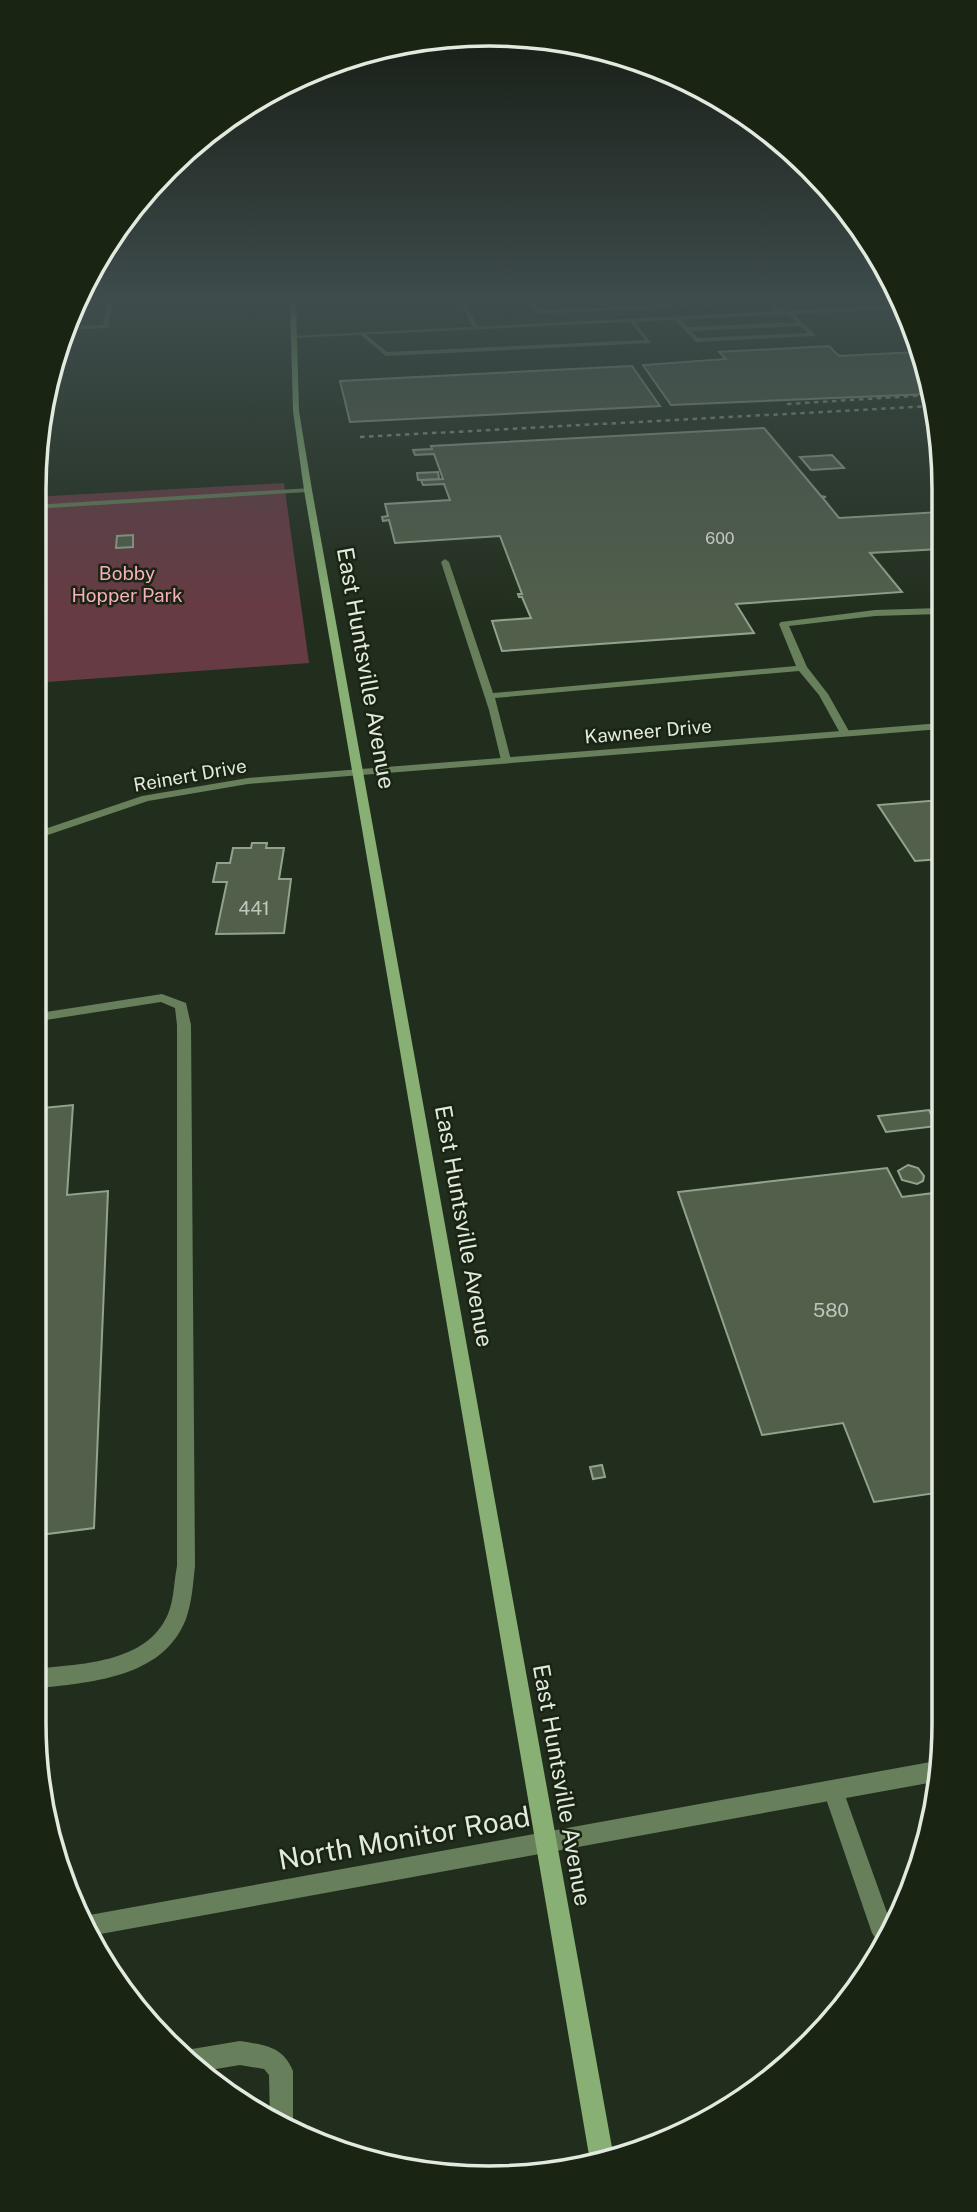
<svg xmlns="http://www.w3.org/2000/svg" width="977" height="2212" viewBox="0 0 977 2212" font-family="'Public Sans',sans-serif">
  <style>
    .green { fill: #673b44 }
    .building { fill: #525f4b; stroke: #93a28d; stroke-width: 2 }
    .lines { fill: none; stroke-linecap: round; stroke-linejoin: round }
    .service { fill: #677f5a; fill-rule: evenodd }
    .minor { fill: #677f5a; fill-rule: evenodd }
    .secondary { fill: #88af74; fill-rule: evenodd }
    .rail { stroke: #929c8e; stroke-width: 2.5; stroke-dasharray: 4.5 4.5; stroke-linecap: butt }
    .labels { text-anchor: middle; stroke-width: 5; stroke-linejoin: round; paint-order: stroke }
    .far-number-label { font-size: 16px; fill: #bec7ba }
    .far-park-label { font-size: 19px; fill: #f6afbc; stroke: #192413 }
    .far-street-label { font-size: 19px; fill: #e2eadf; stroke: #192413 }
    .number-label { font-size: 19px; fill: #bec7ba }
    .street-label { font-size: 23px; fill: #e2eadf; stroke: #192413 }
    .near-street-label { font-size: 28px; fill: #e2eadf; stroke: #192413 }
    .rim { fill: none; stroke: #e2eadf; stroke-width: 3.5 }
  </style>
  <rect width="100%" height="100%" fill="#222e1d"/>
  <polygon class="green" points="284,483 309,663 33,683 33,497"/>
  <g class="building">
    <polygon points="829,346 839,356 917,352 929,394 671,405 643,365 726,359 719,352"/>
    <polygon points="632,366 660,406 350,422 340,381"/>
    <polygon points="764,428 821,496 826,497 822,497 839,518 940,512 940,549 870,553 902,592 736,604 754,633 502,651 492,621 531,618 522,597 519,597 518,594 522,594 500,536 395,543 389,520 383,521 382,517 388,516 385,504 450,500 444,484 423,485 421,480 443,479 434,454 415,455 413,450 432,449 431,446"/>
    <polygon points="832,455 844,468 811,470 800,457"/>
    <polygon points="438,472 439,479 418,480 417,473"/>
    <polygon points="133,535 133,547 116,548 117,536"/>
    <polygon points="941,800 941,859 915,861 878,805"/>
    <polygon points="252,843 267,843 266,848 284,848 279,879 291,879 284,933 216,934 227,882 213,882 217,863 230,863 233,848 251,848"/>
    <polygon points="73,1105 67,1195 108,1191 94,1528 40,1535 33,1612 33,1109"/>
    <polygon points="929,1110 937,1126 886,1132 878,1116"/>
    <polygon points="908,1165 918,1168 924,1176 923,1181 917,1184 902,1180 898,1171"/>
    <polygon points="887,1168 902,1197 942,1192 943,1492 874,1502 843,1423 762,1435 678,1192"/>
    <polygon points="602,1465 605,1477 593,1479 590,1467"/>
  </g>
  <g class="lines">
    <g class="service">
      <polygon points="107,303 113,303 108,328 65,330 67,326 103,325"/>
      <polygon points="460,303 466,303 478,328 474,328"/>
      <polygon points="530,303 536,303 540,310 745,303 538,314"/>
      <polygon points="766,303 772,303 783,313 778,314"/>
      <path d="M789,310L815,334V336L696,342L673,318L678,317L688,327L796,322L786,312ZM800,326L808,333L698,338L691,331Z"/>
      <polygon points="632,318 651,343 386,356 358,333 363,332 387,352 645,340 629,320"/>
      <polygon points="311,488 311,492 308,492 33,509 33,505"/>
      <polygon points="445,559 449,562 493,693 796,666 779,624 781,622 875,610 940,608 940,614 875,616 789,626 807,667 828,694 850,733 849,735 841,735 819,695 799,671 495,698 511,760 506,763 501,760 489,710 441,562"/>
      <path d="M162,994L186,1003L191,1025L195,1566C193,1584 192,1602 186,1619C162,1680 88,1682 33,1689V1669C79,1664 147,1664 168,1614C174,1600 174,1581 177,1566V1025L175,1008L161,1002L33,1022V1014Z"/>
      <polygon points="833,1780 840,1783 843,1790 890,1921 878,1942 872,1933 823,1790 826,1783"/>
      <path d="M240,2041C264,2045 283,2046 293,2071V2130L270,2121L269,2075L264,2069L240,2065L204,2071L183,2054L192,2049Z"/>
    </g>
    <g class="minor">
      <polygon points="902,305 903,309 294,338 291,336"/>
      <polygon points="941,723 941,729 248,784 148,801 33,840 33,833 142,796 248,778"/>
      <polygon points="936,1761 934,1782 95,1935 84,1916"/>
    </g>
    <polygon class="secondary" points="290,303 296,303 299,411 312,490 613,2153 590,2161 304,490 293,411"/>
    <g class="rail">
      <polyline points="787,404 930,395"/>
      <polyline points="360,437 933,406"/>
    </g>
  </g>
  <linearGradient id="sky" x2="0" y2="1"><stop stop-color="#131910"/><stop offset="0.49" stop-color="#3e4c4c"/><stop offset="1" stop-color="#3e4c4c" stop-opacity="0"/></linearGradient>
  <rect width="977" height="613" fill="url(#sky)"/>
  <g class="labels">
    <g class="far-number-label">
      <text x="720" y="544">600</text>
    </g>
    <g class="far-park-label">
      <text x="127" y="580">Bobby<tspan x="127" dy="22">Hopper Park</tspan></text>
    </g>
    <g class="far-street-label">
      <text transform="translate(648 731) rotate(-5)" y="7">Kawneer Drive</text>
      <text transform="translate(190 775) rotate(-10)" y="7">Reinert Drive</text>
    </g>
    <g class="number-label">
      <text x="254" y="915">441</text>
      <text x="831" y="1317">580</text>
    </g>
    <g class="street-label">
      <text transform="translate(366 668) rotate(80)" y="8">East Huntsville Avenue</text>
      <text transform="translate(464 1226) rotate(80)" y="8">East Huntsville Avenue</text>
      <text transform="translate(562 1785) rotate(80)" y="8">East Huntsville Avenue</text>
    </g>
    <g class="near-street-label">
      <text transform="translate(404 1838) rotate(-10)" y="10">North Monitor Road</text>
    </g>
  </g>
  <path d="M0 0H977V2212H0ZM489 46H489A443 443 0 0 1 932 489V1723A443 443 0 0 1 489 2166H489A443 443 0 0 1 46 1723V489A443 443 0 0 1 489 46Z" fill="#192413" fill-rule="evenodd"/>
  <path class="rim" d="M489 46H489A443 443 0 0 1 932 489V1723A443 443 0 0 1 489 2166H489A443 443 0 0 1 46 1723V489A443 443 0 0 1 489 46Z"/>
</svg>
